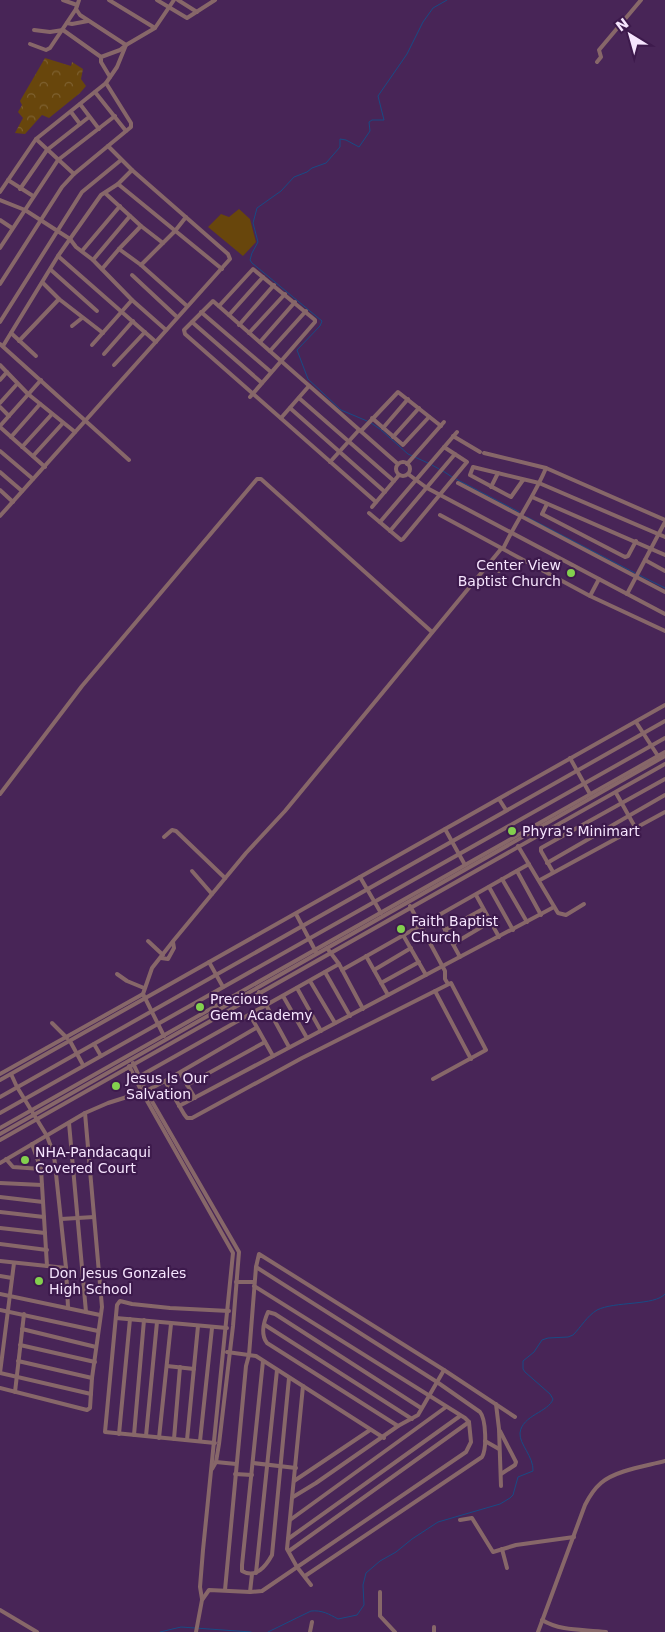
<svg xmlns="http://www.w3.org/2000/svg" width="665" height="1632" viewBox="0 0 665 1632" font-family="'DejaVu Sans',sans-serif">
  <style>
    .green { fill: #68460c }
    .forest { fill: url(#forest-crowns) }
    .lines { fill: none; stroke-linecap: round; stroke-linejoin: round }
    .stream { stroke: #184b85; stroke-width: 1 }
    .minor { stroke: #876769; stroke-width: 4 }
    .poi-dot { fill: #83d04e; stroke: #3d1a4c; stroke-width: 2 }
    .labels { text-anchor: middle; stroke-width: 4.5; stroke-linejoin: round; paint-order: stroke }
    .poi-label { font-size: 14px; fill: #f6e5fe; stroke: #3d1a4c; text-anchor: start }
  </style>
  <defs>
    <pattern id="forest-crowns" width="20" height="18" patternUnits="userSpaceOnUse" patternTransform="scale(1.25)"><rect width="20" height="18" fill="#68460c"/><path d="M2 6a3 3 0 1 1 6 0M12 15a3 3 0 1 1 6 0" fill="none" stroke="#7e6130"/></pattern>
  </defs>
  <rect width="100%" height="100%" fill="#482557"/>
  <polygon class="green" points="239,209 250,219 256,242 243,256 208,227 221,214 229,217"/>
  <polygon class="forest" points="45,58 71,66 72,62 83,69 81,79 86,86 80,93 49,118 42,115 25,134 15,133 23,118 18,112 22,105 20,101"/>
  <g class="lines">
    <g class="stream">
      <polyline points="367,421 341,410 308,379 297,350 320,326 322,321 252,263 250,260 252,253 258,242 253,223 257,208 281,191 294,177 307,172 312,168 326,163 340,147 340,139 346,140 359,147 370,131 369,122 372,120 384,120 378,96 407,54 423,22 433,8 447,0"/>
      <polyline points="371,423 380,429 408,454 428,463"/>
      <polyline points="432,465 439,469"/>
      <polyline points="443,471 452,477"/>
      <polyline points="456,479 519,512"/>
      <polyline points="527,517 635,573"/>
      <polyline points="639,575 665,588"/>
      <polyline points="160,1632 181,1627 251,1632"/>
      <path d="M268,1632L311,1611C322,1610 329,1614 338,1619L357,1615L364,1605L363,1585L366,1573L380,1561L396,1552L412,1539L438,1522L500,1504L510,1498L513,1495L518,1477L533,1471C534,1457 519,1444 520,1433C522,1415 549,1412 553,1399L550,1394L525,1372L523,1369V1361L534,1352L542,1340L548,1338L568,1337L573,1335C581,1327 587,1316 597,1310C615,1301 655,1306 665,1294"/>
    </g>
    <g class="minor">
      <polyline points="63,0 77,5"/>
      <polyline points="79,0 76,9 80,15 126,45 120,50 101,57 101,62 110,77"/>
      <polyline points="109,0 155,28"/>
      <polyline points="157,0 187,18 215,0"/>
      <polyline points="178,0 197,12"/>
      <polyline points="67,23 72,24 88,21"/>
      <polyline points="34,30 50,32 63,30 101,57"/>
      <polyline points="30,44 46,50 50,48 76,9"/>
      <polyline points="597,62 601,57 599,50 641,0"/>
      <polyline points="95,92 126,131"/>
      <polyline points="80,104 99,129"/>
      <polyline points="71,112 80,124"/>
      <polyline points="36,139 74,174"/>
      <polyline points="8,180 33,196"/>
      <polyline points="118,184 222,269"/>
      <polyline points="20,189 47,150 89,117"/>
      <polyline points="0,192 36,139 106,83"/>
      <polyline points="105,193 141,226 163,243"/>
      <polyline points="0,200 25,210 70,239 76,247 93,260 132,300 166,330"/>
      <polyline points="0,220 12,228"/>
      <polyline points="0,248 58,160 115,116"/>
      <polyline points="119,249 141,265 187,306"/>
      <polyline points="82,251 120,206"/>
      <polyline points="58,256 156,342"/>
      <polyline points="93,260 130,216"/>
      <polyline points="141,265 175,231 186,217"/>
      <polyline points="102,269 119,249 141,226"/>
      <polyline points="51,270 97,311"/>
      <polyline points="132,275 177,317"/>
      <polyline points="43,283 59,299 103,333"/>
      <polyline points="0,284 62,187 74,174 131,127 131,123 106,83 117,67 126,45 155,28 174,0"/>
      <polyline points="219,306 253,269 315,320 315,322 250,397"/>
      <polyline points="201,312 271,372"/>
      <polyline points="229,315 263,277"/>
      <polyline points="0,322 82,192 121,160"/>
      <polyline points="192,322 262,383"/>
      <polyline points="239,325 274,285"/>
      <polyline points="72,326 82,318"/>
      <polyline points="11,333 36,356"/>
      <polyline points="249,333 285,294"/>
      <polyline points="19,341 59,299"/>
      <polyline points="260,342 295,302"/>
      <polyline points="0,344 129,460"/>
      <polyline points="92,345 132,300"/>
      <polyline points="3,346 58,256 101,195 118,184 132,170"/>
      <polyline points="270,351 306,311"/>
      <polyline points="104,354 133,321"/>
      <polyline points="0,365 28,394 75,432"/>
      <polyline points="114,365 145,332"/>
      <polyline points="0,380 7,372"/>
      <polyline points="299,398 394,481"/>
      <polyline points="0,403 17,384"/>
      <polyline points="0,407 9,416"/>
      <polyline points="290,408 385,492"/>
      <polyline points="281,418 309,386"/>
      <polyline points="372,418 403,445 429,417"/>
      <polyline points="0,426 41,380"/>
      <polyline points="0,427 45,467"/>
      <polyline points="383,428 408,399"/>
      <polyline points="361,431 398,392 441,426"/>
      <polyline points="453,436 480,452"/>
      <polyline points="11,437 40,404"/>
      <polyline points="393,437 419,408"/>
      <polyline points="22,447 52,414"/>
      <polyline points="0,451 33,479"/>
      <polyline points="484,453 546,468 665,520"/>
      <polyline points="33,456 63,423"/>
      <polyline points="330,462 359,430"/>
      <circle cx="403" cy="469" r="7"/>
      <polyline points="407,464 444,422"/>
      <polyline points="0,472 22,491"/>
      <polyline points="408,474 427,488 665,614"/>
      <polyline points="523,480 511,497 470,475 473,467 539,483 665,537"/>
      <polyline points="458,483 665,592"/>
      <polyline points="491,487 498,473"/>
      <polyline points="0,490 13,502"/>
      <polyline points="532,497 665,555"/>
      <polyline points="376,502 185,334 184,330 213,301 398,464"/>
      <polyline points="547,504 542,514 625,557 628,556 636,541"/>
      <polyline points="372,507 399,475"/>
      <polyline points="369,513 401,540 403,539 467,462 444,447"/>
      <polyline points="440,515 590,596 665,631"/>
      <polyline points="0,516 230,259 228,254 132,170 108,146"/>
      <polyline points="380,522 457,432"/>
      <polyline points="390,531 455,454"/>
      <path d="M503,549C516,521 534,497 546,468"/>
      <polyline points="645,560 665,571"/>
      <polyline points="488,564 499,571"/>
      <polyline points="627,594 665,522"/>
      <polyline points="590,596 599,579"/>
      <polyline points="636,722 658,756"/>
      <polyline points="570,758 590,794"/>
      <polyline points="616,793 635,827"/>
      <polyline points="0,794 82,686 257,479 261,479 432,632"/>
      <polyline points="499,799 506,810"/>
      <polyline points="445,829 465,865"/>
      <polyline points="164,837 172,830 176,831 225,878"/>
      <polyline points="518,846 558,913 566,915 584,904"/>
      <polyline points="547,863 665,795"/>
      <polyline points="192,871 212,894"/>
      <polyline points="517,871 541,915"/>
      <polyline points="553,872 541,851 541,848 665,779"/>
      <polyline points="360,877 381,913"/>
      <polyline points="502,879 527,922"/>
      <polyline points="540,880 665,812"/>
      <polyline points="489,887 513,930"/>
      <polyline points="476,895 499,937"/>
      <polyline points="410,906 445,971 445,979 448,984"/>
      <polyline points="296,914 316,952"/>
      <polyline points="437,915 460,957"/>
      <polyline points="445,930 483,909"/>
      <polyline points="403,935 426,975"/>
      <polyline points="148,941 163,955"/>
      <polyline points="453,944 490,922"/>
      <polyline points="327,948 339,964 363,1009"/>
      <polyline points="366,956 388,995"/>
      <polyline points="161,958 168,959 174,948 173,942"/>
      <polyline points="209,962 223,987"/>
      <polyline points="342,970 529,864"/>
      <polyline points="374,970 411,948"/>
      <polyline points="325,972 350,1016"/>
      <polyline points="117,974 127,981 144,988"/>
      <polyline points="310,981 335,1023"/>
      <polyline points="381,983 419,962"/>
      <polyline points="297,988 321,1031"/>
      <polyline points="435,991 471,1059"/>
      <polyline points="259,992 289,1047"/>
      <polyline points="283,996 307,1038"/>
      <polyline points="250,1015 273,1056"/>
      <polyline points="52,1023 67,1038"/>
      <polyline points="164,1036 143,994 152,968 174,940 246,853 285,811 501,549"/>
      <polyline points="70,1041 83,1065"/>
      <polyline points="94,1044 101,1056"/>
      <polyline points="133,1063 146,1091 239,1252 233,1326 219,1444 216,1462 212,1469"/>
      <polyline points="129,1066 142,1092 233,1253 203,1550 200,1587 202,1599"/>
      <polyline points="180,1073 195,1098"/>
      <polyline points="0,1074 143,994"/>
      <polyline points="11,1074 17,1087 47,1136 54,1155 66,1268 68,1307"/>
      <polyline points="140,1076 339,964"/>
      <polyline points="0,1080 665,705"/>
      <polyline points="165,1081 184,1114 187,1118 192,1118 302,1058 451,983 486,1050 433,1079"/>
      <polyline points="187,1085 265,1042"/>
      <polyline points="0,1097 665,721"/>
      <polyline points="179,1106 554,907"/>
      <polyline points="0,1113 665,738"/>
      <polyline points="69,1123 86,1312"/>
      <polyline points="0,1128 665,752"/>
      <polyline points="0,1134 665,756"/>
      <polyline points="0,1140 665,764"/>
      <polyline points="32,1144 41,1169 47,1266"/>
      <polyline points="6,1159 13,1167 41,1169"/>
      <polyline points="0,1163 85,1113 108,1103 146,1091 165,1081 256,1028"/>
      <polyline points="0,1183 42,1185"/>
      <polyline points="0,1197 43,1202"/>
      <polyline points="0,1212 44,1217"/>
      <polyline points="61,1219 94,1217"/>
      <polyline points="0,1228 45,1233"/>
      <polyline points="0,1244 47,1250"/>
      <polyline points="0,1261 66,1268"/>
      <polyline points="14,1263 0,1373 91,1394"/>
      <path d="M256,1267L437,1382L480,1412C486,1419 487,1449 482,1457L305,1576"/>
      <polyline points="0,1276 12,1278"/>
      <polyline points="236,1282 254,1282"/>
      <polyline points="0,1294 100,1315"/>
      <polyline points="0,1310 98,1331"/>
      <polyline points="116,1318 227,1328"/>
      <polyline points="265,1325 412,1419"/>
      <polyline points="22,1329 96,1347"/>
      <polyline points="20,1345 95,1362"/>
      <polyline points="227,1352 256,1356 384,1438"/>
      <polyline points="18,1361 92,1378"/>
      <path d="M263,1361L242,1565V1571C256,1579 266,1566 272,1555L289,1378"/>
      <polyline points="167,1366 194,1369"/>
      <polyline points="303,1386 287,1549 297,1567 311,1585"/>
      <polyline points="0,1388 87,1410 90,1408 92,1378 102,1307 85,1113"/>
      <polyline points="15,1392 24,1314"/>
      <polyline points="496,1404 499,1429 501,1486"/>
      <path d="M398,1426L267,1343C260,1334 264,1321 268,1312L275,1314L421,1408"/>
      <polyline points="500,1431 516,1462 515,1465 501,1474"/>
      <polyline points="119,1434 130,1319"/>
      <polyline points="134,1435 144,1320"/>
      <polyline points="146,1436 157,1322"/>
      <polyline points="159,1438 171,1324"/>
      <polyline points="174,1439 180,1367"/>
      <polyline points="187,1440 198,1326"/>
      <polyline points="200,1441 212,1328"/>
      <polyline points="485,1441 499,1449"/>
      <polyline points="215,1443 105,1432 117,1305 120,1301 132,1304 170,1308 229,1311"/>
      <polyline points="216,1462 236,1464"/>
      <polyline points="253,1463 296,1468"/>
      <polyline points="235,1474 252,1475"/>
      <polyline points="294,1481 370,1430"/>
      <polyline points="293,1497 316,1483 398,1426 418,1415 444,1370"/>
      <polyline points="290,1520 446,1407"/>
      <polyline points="460,1520 472,1518 493,1552 516,1545 574,1537"/>
      <polyline points="288,1539 460,1416"/>
      <polyline points="502,1549 507,1568"/>
      <polyline points="289,1551 469,1422"/>
      <polyline points="256,1573 277,1370"/>
      <polyline points="225,1590 246,1366 249,1355 256,1267 259,1254 444,1370 515,1417"/>
      <polyline points="250,1592 252,1574"/>
      <polyline points="380,1592 380,1616 395,1632"/>
      <polyline points="0,1610 37,1632"/>
      <path d="M542,1620C562,1632 584,1629 606,1632"/>
      <polyline points="434,1627 434,1632"/>
      <polyline points="196,1632 202,1600 209,1590 250,1592 262,1591 466,1452 471,1442 469,1422 465,1418 254,1286"/>
      <polyline points="310,1632 312,1622"/>
      <path d="M538,1632L585,1505C589,1497 594,1489 601,1483C616,1470 647,1466 665,1461"/>
    </g>
  </g>
  <g class="poi-dot">
    <circle cx="571" cy="573" r="5"/>
    <circle cx="512" cy="831" r="5"/>
    <circle cx="401" cy="929" r="5"/>
    <circle cx="200" cy="1007" r="5"/>
    <circle cx="116" cy="1086" r="5"/>
    <circle cx="25" cy="1160" r="5"/>
    <circle cx="39" cy="1281" r="5"/>
  </g>
  <g class="labels">
    <g class="poi-label">
      <text x="561" y="570" text-anchor="end">Center View<tspan x="561" dy="16">Baptist Church</tspan></text>
      <text x="522" y="836">Phyra's Minimart</text>
      <text x="411" y="926">Faith Baptist<tspan x="411" dy="16">Church</tspan></text>
      <text x="210" y="1004">Precious<tspan x="210" dy="16">Gem Academy</tspan></text>
      <text x="126" y="1083">Jesus Is Our<tspan x="126" dy="16">Salvation</tspan></text>
      <text x="35" y="1157">NHA-Pandacaqui<tspan x="35" dy="16">Covered Court</tspan></text>
      <text x="49" y="1278">Don Jesus Gonzales<tspan x="49" dy="16">High School</tspan></text>
    </g>
  </g>
  <g transform="translate(630 35) rotate(323)" stroke="#3d1a4c" stroke-width="4" paint-order="stroke">
  <path d="M0-4L9 19L0 12L-9 19Z" fill="#f6e5fe"/>
  <text y="-8" font-size="14" font-weight="bold" text-anchor="middle" fill="#f6e5fe">N</text>
  </g>
</svg>
